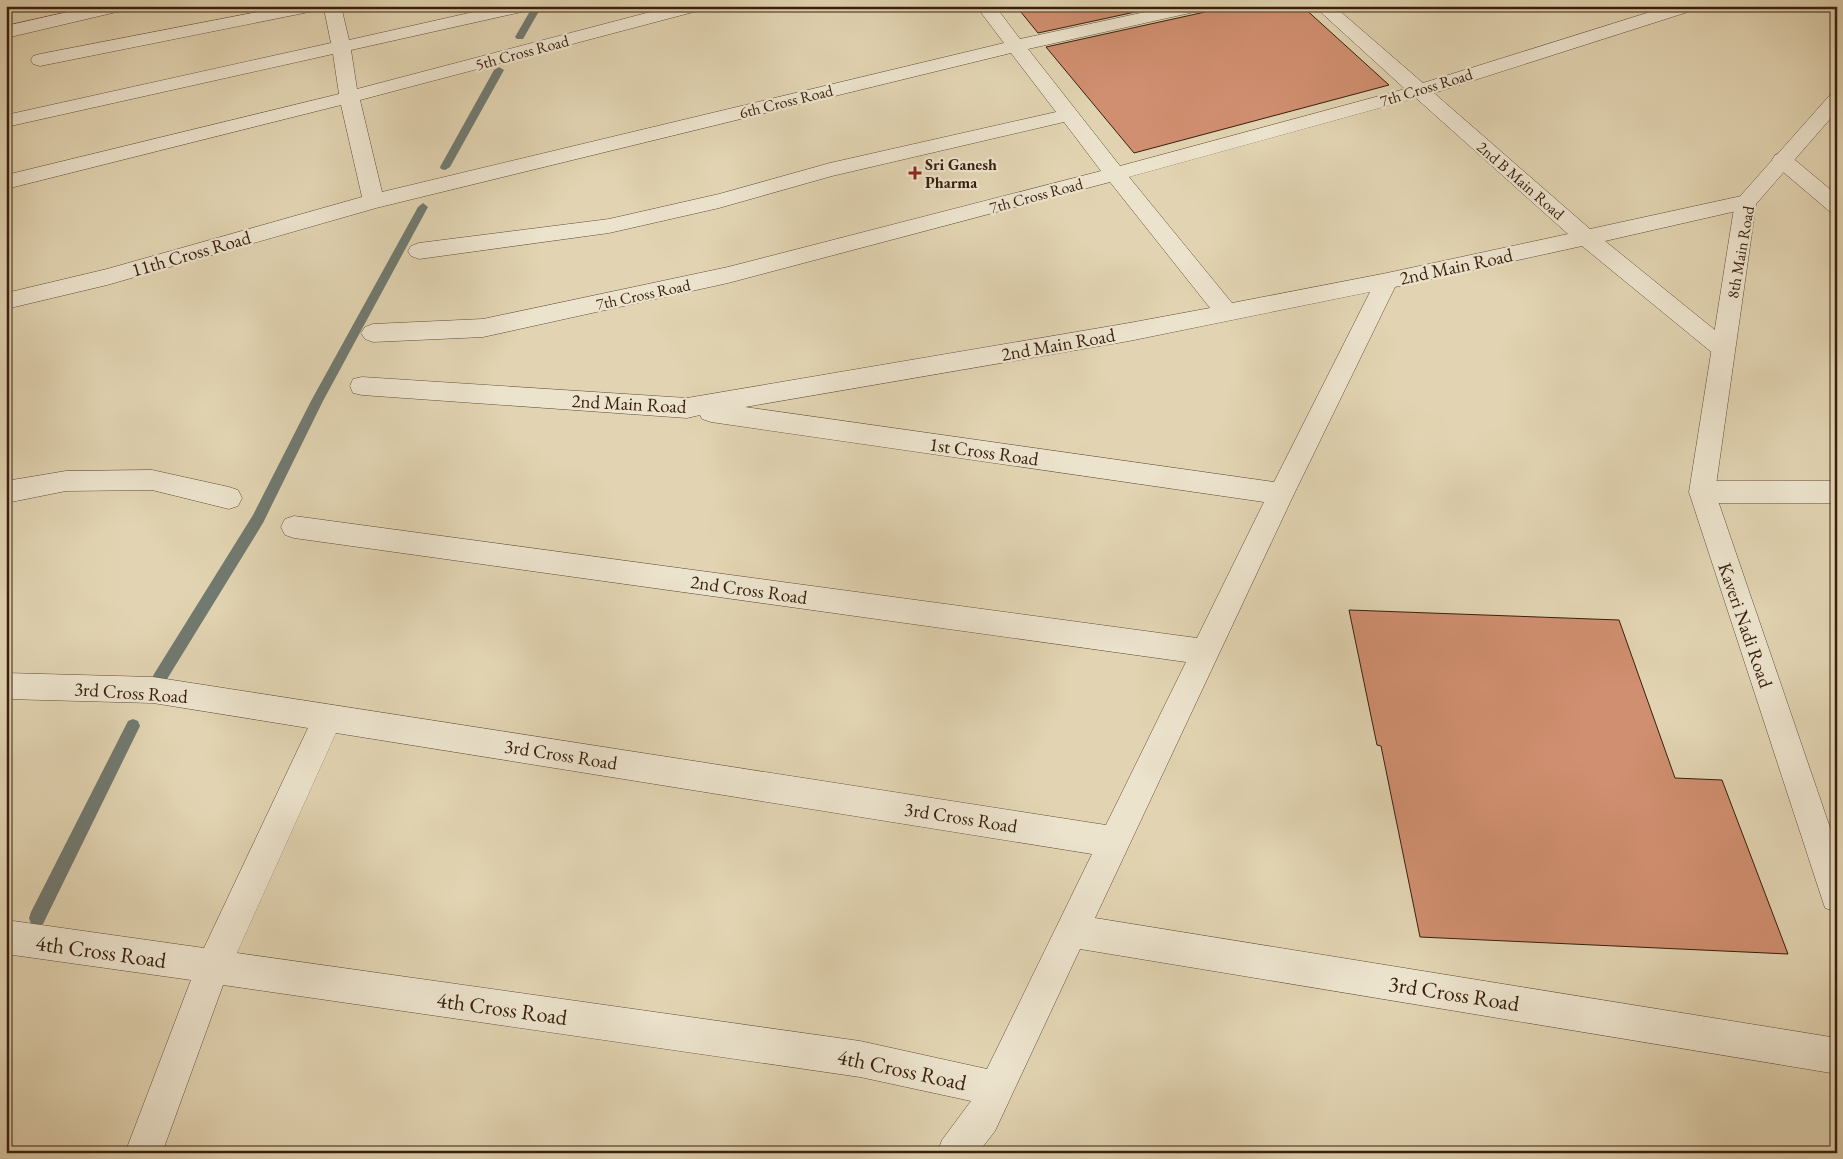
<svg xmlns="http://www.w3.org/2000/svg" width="1843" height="1159" viewBox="0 0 1843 1159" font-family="'EB Garamond',serif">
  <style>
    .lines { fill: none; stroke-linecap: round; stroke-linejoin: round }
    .stream { fill: #717a71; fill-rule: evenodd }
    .building { fill: #d08f70; stroke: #381f0c }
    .minor-casing { stroke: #624c36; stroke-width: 1 }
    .tertiary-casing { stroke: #624c36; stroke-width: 1 }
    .minor { fill: #ece3cd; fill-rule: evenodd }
    .tertiary { fill: #ece3cd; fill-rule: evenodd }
    .poi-dot { fill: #8f2418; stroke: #ece3cd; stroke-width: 2 }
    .labels { text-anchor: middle; stroke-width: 4.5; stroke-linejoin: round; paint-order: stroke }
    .far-street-label { font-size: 16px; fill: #381f0c; stroke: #ece3cd }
    .far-poi-label { font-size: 16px; font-weight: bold; fill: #381f0c; stroke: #ece3cd; text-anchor: start }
    .street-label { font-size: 19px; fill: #381f0c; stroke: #ece3cd }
    .near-street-label { font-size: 22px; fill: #381f0c; stroke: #ece3cd }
  </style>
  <rect width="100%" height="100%" fill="#e2d4b2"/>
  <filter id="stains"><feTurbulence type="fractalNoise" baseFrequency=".004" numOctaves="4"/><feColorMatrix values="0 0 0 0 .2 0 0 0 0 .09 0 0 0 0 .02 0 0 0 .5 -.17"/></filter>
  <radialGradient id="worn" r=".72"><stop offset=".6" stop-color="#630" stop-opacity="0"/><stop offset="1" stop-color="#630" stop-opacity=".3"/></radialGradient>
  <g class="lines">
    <g class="stream">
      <polygon points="533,6 542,6 523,39 517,39 515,37"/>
      <polygon points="499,67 504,70 450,167 445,170 441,169 440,167 494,70"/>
      <polygon points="423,203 428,207 323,401 263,523 164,684 159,686 154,684 152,679 154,674 253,515 311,401 418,207"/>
      <polygon points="133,719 138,721 140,726 43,924 37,926 31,924 29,918 31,912 128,721"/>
    </g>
  </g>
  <g class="building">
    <polygon points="1016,6 1163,6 1038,33"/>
    <polygon points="1210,6 1302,6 1389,85 1134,153 1046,47 1205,12"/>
    <polygon points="1349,610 1619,620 1675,778 1722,780 1788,954 1420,937 1381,746 1377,745"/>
  </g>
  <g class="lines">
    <g class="minor-casing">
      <g id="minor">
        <polygon points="94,6 128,6 125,10 6,38 6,26"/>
        <path d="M288,6H341L349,40L500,6H535L532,10L526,11L351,50L357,89L673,6H704L701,10L360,100L382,192L1004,43L976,6H995L1020,39L1173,6H1208L1205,10L1199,11L1028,49L1120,166L1405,89L1314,6H1334L1423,83L1669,6H1697L1694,10L1434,93L1590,229L1746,195L1754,197L1757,202L1754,207L1605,241L1731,343L1735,349L1731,355L1723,358L1715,355L1582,246L1395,287L1294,494L1095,918L1837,1038V1074L1080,949L995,1131L978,1153H937L942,1140L971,1101L860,1077L223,985L162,1153H125L191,980L13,955L6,956V922L13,921L204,948L308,728L153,703L6,699V673L153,677L1106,825L1186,662L294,538L285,535L281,527L285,519L294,516L1197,638L1264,502L711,422L702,419L700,415L687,418L362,395L353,393L350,386L353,379L362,377L687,398L1129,323L1210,308L1110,182L728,283L483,337L373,342L365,339L361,333L365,327L373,324L483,319L728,267L1101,171L1064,122L832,176L719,208L609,233L419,259L411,256L408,251L411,246L419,243L609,219L719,194L830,163L1056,112L1011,53L376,208L107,285L6,309V293L107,269L362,197L341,105L6,189V175L339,94L333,54L6,127V115L331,43L324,9L40,66L33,64L31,60L33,56L40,54ZM1416,98L1568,234L1387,273L1232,303L1129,177ZM1370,292L1274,482L745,407L1129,341ZM336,733L1092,854L987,1069L860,1041L237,953Z"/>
        <polygon points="1782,153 1789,155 1837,195 1837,213 1829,211 1775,165 1772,160 1775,155"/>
        <polygon points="152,470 229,487 238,490 242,498 238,506 229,509 152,490 66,491 6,503 6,481 66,471"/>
        <polygon points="1702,481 1837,481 1837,503 1702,503 1693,499 1689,492 1693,485"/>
      </g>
    </g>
    <g class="tertiary-casing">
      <polygon id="tertiary" points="1837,93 1837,111 1756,204 1715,492 1837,848 1837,912 1825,908 1821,896 1689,492 1735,202 1830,95"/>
    </g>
    <use href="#minor" class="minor"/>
    <use href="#tertiary" class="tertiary"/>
  </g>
  <path class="poi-dot" d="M912.5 165.5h5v5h5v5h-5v5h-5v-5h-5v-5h5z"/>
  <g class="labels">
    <g class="far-street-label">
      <text transform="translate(522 52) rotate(-15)" y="6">5th Cross Road</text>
      <text transform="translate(1426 87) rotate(-17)" y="6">7th Cross Road</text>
      <text transform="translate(786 101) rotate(-14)" y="6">6th Cross Road</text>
      <text transform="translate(1521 180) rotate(41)" y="6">2nd B Main Road</text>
      <text transform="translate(1036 195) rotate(-15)" y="6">7th Cross Road</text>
      <text transform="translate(1740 252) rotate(-80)" y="6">8th Main Road</text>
      <text transform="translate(643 294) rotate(-12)" y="6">7th Cross Road</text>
    </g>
    <g class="far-poi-label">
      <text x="925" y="170">Sri Ganesh<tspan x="925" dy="18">Pharma</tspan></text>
    </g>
    <g class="street-label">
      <text transform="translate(191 253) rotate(-16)" y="7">11th Cross Road</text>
      <text transform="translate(1456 266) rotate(-12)" y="7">2nd Main Road</text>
      <text transform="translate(1058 344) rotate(-10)" y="7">2nd Main Road</text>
      <text transform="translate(629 403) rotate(3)" y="7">2nd Main Road</text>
      <text transform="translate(984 451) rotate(8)" y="7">1st Cross Road</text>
      <text transform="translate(749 589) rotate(8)" y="7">2nd Cross Road</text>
      <text transform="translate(1746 625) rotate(71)" y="7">Kaveri Nadi Road</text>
      <text transform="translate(131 692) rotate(4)" y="7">3rd Cross Road</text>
      <text transform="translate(561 754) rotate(9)" y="7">3rd Cross Road</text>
      <text transform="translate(961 817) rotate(9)" y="7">3rd Cross Road</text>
    </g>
    <g class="near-street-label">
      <text transform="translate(101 951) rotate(8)" y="8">4th Cross Road</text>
      <text transform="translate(1454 993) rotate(9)" y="8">3rd Cross Road</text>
      <text transform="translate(502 1008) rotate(8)" y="8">4th Cross Road</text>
      <text transform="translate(902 1069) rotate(12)" y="8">4th Cross Road</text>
    </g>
  </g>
  <rect width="1843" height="1159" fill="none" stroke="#e2d4b2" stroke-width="25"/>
  <rect x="8" y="8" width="1828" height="1144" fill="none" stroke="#381f0c" stroke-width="2.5"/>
  <rect x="12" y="12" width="1818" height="1134" fill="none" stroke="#381f0c"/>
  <rect width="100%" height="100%" filter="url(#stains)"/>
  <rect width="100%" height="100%" fill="url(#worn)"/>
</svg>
